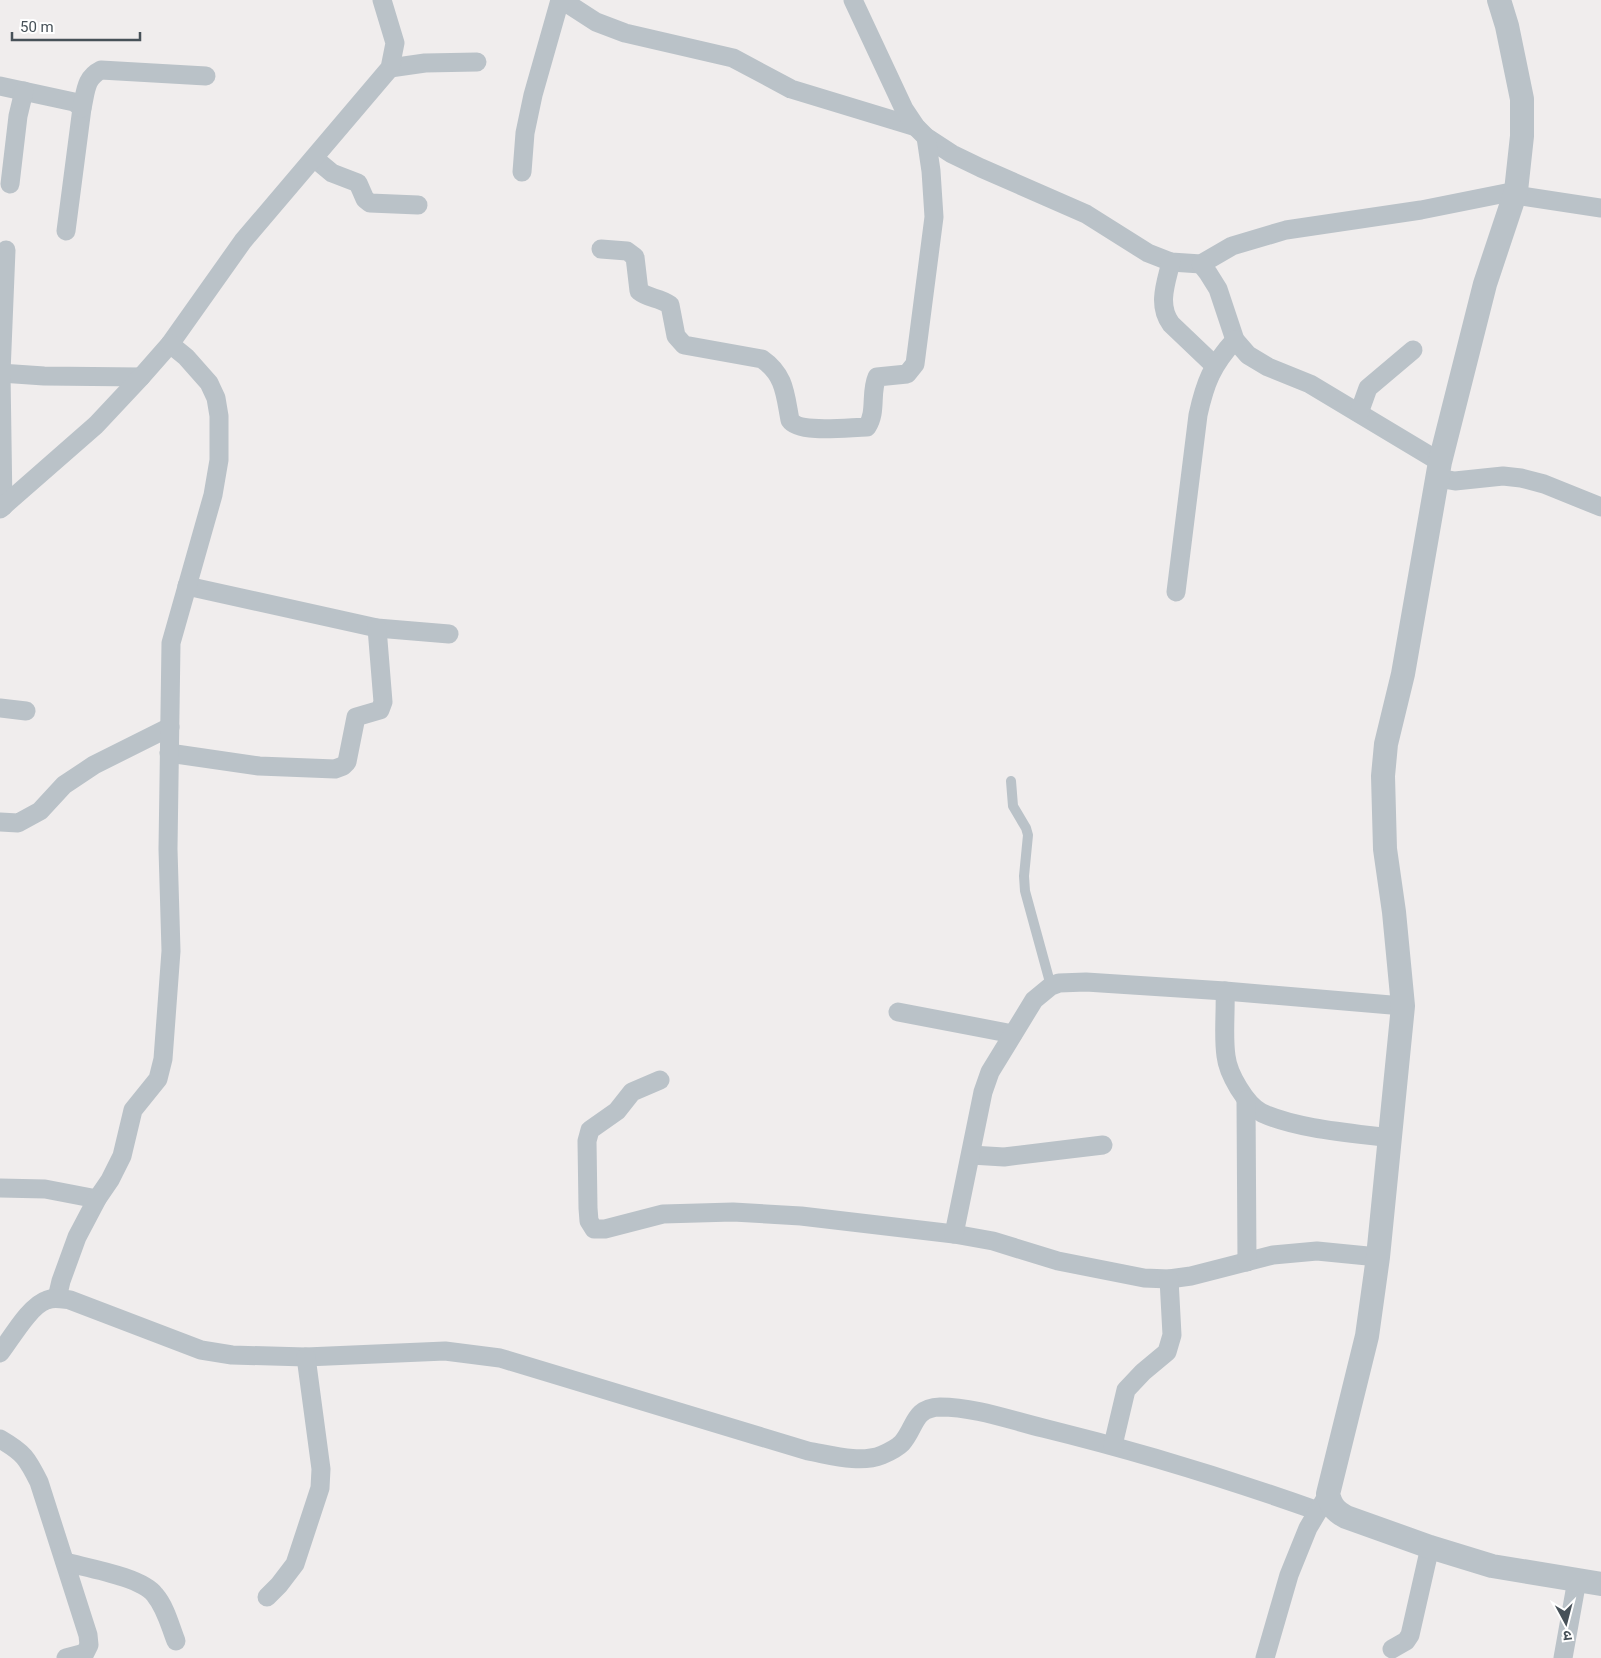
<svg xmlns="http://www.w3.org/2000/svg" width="1601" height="1658" viewBox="0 0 1601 1658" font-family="Roboto,'Noto Sans Devanagari',sans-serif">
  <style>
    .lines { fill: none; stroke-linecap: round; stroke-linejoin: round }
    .service { stroke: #bac2c8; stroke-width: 10 }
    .minor { stroke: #bac2c8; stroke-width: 19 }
    .tertiary { stroke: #bac2c8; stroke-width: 24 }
  </style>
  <rect width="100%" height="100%" fill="#f0eded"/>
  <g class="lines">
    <polyline class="service" points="1011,781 1013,806 1026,828 1028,835 1024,876 1025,891 1051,986"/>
    <g class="minor">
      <polyline points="562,0 596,22 625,33 733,58 791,89 916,127"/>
      <polyline points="853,0 904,109 916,127 926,137 952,154 981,168 1086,214 1148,253 1171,262 1201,264 1232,246 1286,230 1421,210 1516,191"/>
      <polyline points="390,68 425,63 477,62"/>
      <polyline points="0,86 74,102 82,108 66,231"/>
      <path d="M82,108C86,91 85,78 101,70L206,76"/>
      <polyline points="314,158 332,173 358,183 365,199 370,203 418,205"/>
      <polyline points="522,172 525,133 533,95 560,0"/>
      <polyline points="10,184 18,116 24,91"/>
      <polyline points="1515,195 1601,208"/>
      <path d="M601,249L627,251L635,257L639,291C649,299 659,297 670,305L676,336L684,345L762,359C785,375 785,394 790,420C799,434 850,427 867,427C877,412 870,393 877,377L907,374L915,364L934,217L931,171L926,137"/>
      <path d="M1171,262C1166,283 1157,305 1171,324L1214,365"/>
      <polyline points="1201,264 1208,273 1218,289 1235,340 1248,355 1268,367 1310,384 1440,462"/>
      <polyline points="0,373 44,376 141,377"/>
      <polyline points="1359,413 1368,388 1413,350"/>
      <polyline points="1437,478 1455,481 1503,476 1521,478 1544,484 1601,507"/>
      <polyline points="3,507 1,373 6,250"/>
      <polyline points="0,509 96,425 141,377 170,344 243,241 390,68 395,43 382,0"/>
      <polyline points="187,586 377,628 449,634"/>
      <path d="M1176,592L1198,415C1205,383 1212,365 1235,340"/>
      <polyline points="0,708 26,711"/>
      <polyline points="169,753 259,766 335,769 343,766 347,762 356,717 380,710 383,702 377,628"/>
      <polyline points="0,822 18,823 40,811 64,785 94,765 170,727"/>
      <path d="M1225,991C1226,1012 1223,1035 1226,1056C1228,1074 1246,1105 1262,1113C1297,1129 1352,1133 1390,1138"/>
      <polyline points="898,1012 1013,1034"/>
      <polyline points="660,1080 632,1092 617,1111 590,1130 587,1141 588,1208 589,1221 594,1229 605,1229 663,1214 733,1212 801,1216 954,1234 993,1241 1058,1261 1144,1278 1169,1279 1191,1276 1273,1255 1317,1251 1378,1257"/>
      <polyline points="1246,1100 1247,1262"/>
      <polyline points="971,1155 1004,1157 1103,1145"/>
      <polyline points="0,1188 45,1189 97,1199"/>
      <polyline points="954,1234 983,1092 990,1072 1034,1000 1051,986 1059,983 1086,982 1225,991 1403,1006"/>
      <polyline points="57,1298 61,1281 77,1237 97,1199 110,1180 122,1156 133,1110 158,1079 163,1059 171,951 168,849 171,643 213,495 219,460 219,416 216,398 209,383 186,357 170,344"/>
      <path d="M0,1353C11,1339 30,1305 47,1300C54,1297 62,1299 70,1300L201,1350L232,1355L306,1357L445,1351L500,1358L808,1451C831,1455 860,1464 882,1455C889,1452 897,1448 902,1443C916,1427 913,1408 940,1407C975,1407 1010,1420 1043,1428C1137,1451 1228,1479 1318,1511"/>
      <path d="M0,1439C24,1453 27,1458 39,1482L88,1635L89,1645L85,1653L66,1658"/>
      <polyline points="1113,1445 1126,1390 1143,1372 1167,1352 1172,1335 1169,1279"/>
      <path d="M65,1562C87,1568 142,1577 155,1595C166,1608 170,1626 176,1641"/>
      <polyline points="267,1597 279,1585 295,1564 320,1488 321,1469 306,1357"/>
      <polyline points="1392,1649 1406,1641 1410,1635 1430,1547"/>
      <polyline points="1265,1658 1289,1575 1308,1528 1324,1501"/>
      <polyline points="1563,1658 1577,1580"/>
    </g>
    <path class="tertiary" d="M1499,0L1507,26L1522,99V136L1516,191L1485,284L1440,462L1403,674L1386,744L1383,776L1385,849L1394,912L1403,1006L1378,1257L1367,1336L1328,1494C1331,1506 1335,1511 1346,1517L1430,1547L1492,1566L1601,1584"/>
  </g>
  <g transform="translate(1566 1623) rotate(173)" stroke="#ffffff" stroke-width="4" paint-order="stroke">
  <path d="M0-4L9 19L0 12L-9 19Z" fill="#475158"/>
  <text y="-8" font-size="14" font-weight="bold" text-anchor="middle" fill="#475158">उ</text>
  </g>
  <path d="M12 32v8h128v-8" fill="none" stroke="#475158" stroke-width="2.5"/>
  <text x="20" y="32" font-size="15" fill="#475158" stroke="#ffffff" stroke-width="4" paint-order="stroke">50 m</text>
</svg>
